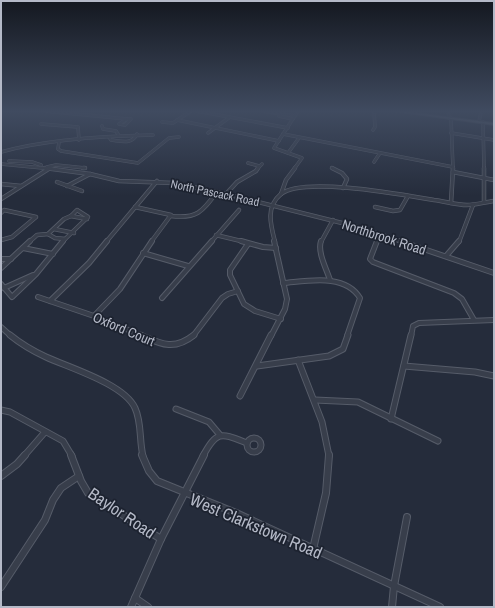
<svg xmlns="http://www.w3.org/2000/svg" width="495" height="608" viewBox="0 0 495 608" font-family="'Archivo Narrow',sans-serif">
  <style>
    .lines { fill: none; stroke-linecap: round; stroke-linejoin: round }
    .minor-far4-casing { stroke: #565c69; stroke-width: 3.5 }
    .minor-far3-casing { stroke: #565c69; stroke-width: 4.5 }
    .minor-far2-casing { stroke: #565c69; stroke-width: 6 }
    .minor-far1-casing { stroke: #565c69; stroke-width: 7 }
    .minor-casing { stroke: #565c69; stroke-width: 8 }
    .major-casing { stroke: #414754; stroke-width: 2 }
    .minor-far4 { stroke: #383e4b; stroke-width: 2.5 }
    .minor-far3 { stroke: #383e4b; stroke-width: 3 }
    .minor-far2 { stroke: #383e4b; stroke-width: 4 }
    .minor-far1 { stroke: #383e4b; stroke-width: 5 }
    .minor { stroke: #383e4b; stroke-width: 6 }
    .major { fill: #565d6b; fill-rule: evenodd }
    .labels { text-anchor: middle; stroke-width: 3.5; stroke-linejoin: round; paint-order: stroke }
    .far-street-label { font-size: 12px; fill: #b4b9c7; stroke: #1d2330 }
    .street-label { font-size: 14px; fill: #b4b9c7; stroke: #1d2330 }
    .near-street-label { font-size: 17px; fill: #b4b9c7; stroke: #1d2330 }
  </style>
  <rect width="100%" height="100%" fill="#252c3b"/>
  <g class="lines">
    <g class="minor-far4-casing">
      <g id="minor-far4">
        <polyline points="45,111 127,119"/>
        <polyline points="197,111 288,128"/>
        <polyline points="263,111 295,116"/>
        <polyline points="283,111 279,116 293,119"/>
        <polyline points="448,111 449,118"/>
        <polyline points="451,118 453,169"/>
        <polygon points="127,119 131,119 125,125 119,124"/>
        <polyline points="177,120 279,141"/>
        <polyline points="162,122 173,123 191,111"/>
        <polyline points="479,122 481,111"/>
        <polyline points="483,122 484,169"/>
        <polyline points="41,124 78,127 79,140"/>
        <polyline points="102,126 103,129 116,131 119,136"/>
        <polyline points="373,130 375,127 374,111"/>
        <polyline points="208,133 230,117"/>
        <polyline points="451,133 494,140"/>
        <polyline points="283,134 453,167"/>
        <path d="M109,137L111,140C121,141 132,145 137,134"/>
        <polyline points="59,142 58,149 61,151 138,163 169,138 179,137"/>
        <path d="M1,152C47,139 105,136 153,135"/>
        <polyline points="288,153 299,138"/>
        <polyline points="9,161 32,162 41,165"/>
        <polyline points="374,162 380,153"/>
        <polyline points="248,163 259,166"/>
        <polyline points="1,164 53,169"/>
        <polyline points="47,167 56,165 85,168"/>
        <polyline points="332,168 334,169"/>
        <polyline points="257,169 262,164"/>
        <polyline points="294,169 302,158 274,148 298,111"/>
      </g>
    </g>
    <g class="minor-far3-casing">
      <g id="minor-far3">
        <polyline points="45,168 90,174 119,181 174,183 226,194 358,227 403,242"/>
        <polyline points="83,168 85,168"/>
        <polyline points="332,168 342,173 347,179 343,188"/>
        <polyline points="484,168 484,202"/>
        <polyline points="453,172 494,180"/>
        <polyline points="57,182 82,191"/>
        <polyline points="1,184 21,186"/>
        <polyline points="67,186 90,174"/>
        <polyline points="226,194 237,182 256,171 258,168"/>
        <polyline points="281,194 286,180 295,168"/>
        <polyline points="1,199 50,168"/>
        <polyline points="451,203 453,168"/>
        <polyline points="135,207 171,215 151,242"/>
        <polyline points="375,207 393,211 400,210 408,196"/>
        <polyline points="1,213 4,210 36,217 12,237 1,240"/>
        <polyline points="71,216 87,219"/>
        <path d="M171,216C197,219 202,212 217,192"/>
        <polyline points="54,229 74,233"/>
        <polyline points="48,234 55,238 65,239"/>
        <polyline points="216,235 245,242"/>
        <polyline points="29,242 37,235 48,234 64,219 71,216 77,210 88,217 62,242"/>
        <polyline points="106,242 157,181"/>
        <polyline points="211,242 239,210"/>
        <path d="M275,242C271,226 265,207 281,194C303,176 404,195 434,200C444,201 456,205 467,205C476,205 485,202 494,201"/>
        <polyline points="321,242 333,220"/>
        <polyline points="377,242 380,235"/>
        <polyline points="459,242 473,205"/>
      </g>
    </g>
    <g class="minor-far2-casing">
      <g id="minor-far2">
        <polyline points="241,241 263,247 276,248"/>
        <path d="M321,241C317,252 327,270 330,280"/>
        <polyline points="377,241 370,259 373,262 454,293 462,299 474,320"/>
        <polyline points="400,241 494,273"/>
        <polyline points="248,244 230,270 230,275 244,304 255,311 281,319"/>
        <polyline points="23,248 53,254"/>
        <polyline points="143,253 188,266"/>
        <polyline points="446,256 459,241"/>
        <polyline points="1,259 11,259"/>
        <polyline points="1,268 30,241"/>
        <path d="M283,283C308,281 345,273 360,298L347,336"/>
        <polyline points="1,284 12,297 36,274 63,241"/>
        <polyline points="4,288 33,275"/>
        <polyline points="38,297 94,316 143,336"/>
        <polyline points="162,298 212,241"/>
        <polyline points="50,301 89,263 107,241"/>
        <polyline points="94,316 120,289 152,241"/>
        <polyline points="1,327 11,336"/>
        <polyline points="193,336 222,298 228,294 238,291"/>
        <polyline points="271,336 285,309 287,299 274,241"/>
        <polyline points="411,336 413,326 419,323 494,320"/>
      </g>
    </g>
    <g class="minor-far1-casing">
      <g id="minor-far1">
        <path d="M10,335C21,344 33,351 46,357C70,368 124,384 135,408C142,423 139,440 143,456"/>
        <path d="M140,335C161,344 174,351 194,335"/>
        <polyline points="298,360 322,422 329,456"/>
        <polyline points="257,366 329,356 343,349 348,335"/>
        <polyline points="404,366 475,372 494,376"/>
        <polyline points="240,396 271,335"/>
        <polyline points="315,400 358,402 438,441"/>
        <polyline points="176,409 209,422 220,435"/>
        <polyline points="1,410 10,412 63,441 72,456"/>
        <polyline points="391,419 411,335"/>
        <circle cx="254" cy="445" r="7"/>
        <polyline points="24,456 45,432"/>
        <path d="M203,456C217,430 221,433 247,443"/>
      </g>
    </g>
    <g class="minor-casing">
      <g id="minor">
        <polyline points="71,455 81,481 88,493 161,539"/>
        <polyline points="142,455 149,471 157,481 236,513 440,607"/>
        <polyline points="1,476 17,464 25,455"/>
        <polyline points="313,549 326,493 329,455"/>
        <polyline points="1,587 45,520 53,500 61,488 79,476"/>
        <polyline points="135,598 148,607"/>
        <polyline points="131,607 161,539 204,455"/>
        <polyline points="392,607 394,586 407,517"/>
      </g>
    </g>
    <g class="major-casing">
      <polygon id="major" points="394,111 398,111 494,123 494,125"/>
    </g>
    <use href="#minor-far4" class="minor-far4"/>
    <use href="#minor-far3" class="minor-far3"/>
    <use href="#minor-far2" class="minor-far2"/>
    <use href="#minor-far1" class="minor-far1"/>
    <use href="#minor" class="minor"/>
    <use href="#major" class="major"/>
  </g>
  <linearGradient id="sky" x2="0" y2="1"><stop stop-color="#141820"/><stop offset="0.57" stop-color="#404b60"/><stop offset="1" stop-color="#404b60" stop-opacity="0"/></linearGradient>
  <rect width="495" height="196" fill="url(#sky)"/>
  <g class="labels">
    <g class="far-street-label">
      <text transform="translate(215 193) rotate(12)" y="4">North Pascack Road</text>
    </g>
    <g class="street-label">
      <text transform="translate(384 237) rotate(18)" y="5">Northbrook Road</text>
      <text transform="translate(124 329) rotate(23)" y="5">Oxford Court</text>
    </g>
    <g class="near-street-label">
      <text transform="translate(122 513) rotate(34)" y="6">Baylor Road</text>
      <text transform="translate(256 526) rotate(23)" y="6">West Clarkstown Road</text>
    </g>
  </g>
  <rect width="495" height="608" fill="none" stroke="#b4b9c7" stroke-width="4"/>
</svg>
